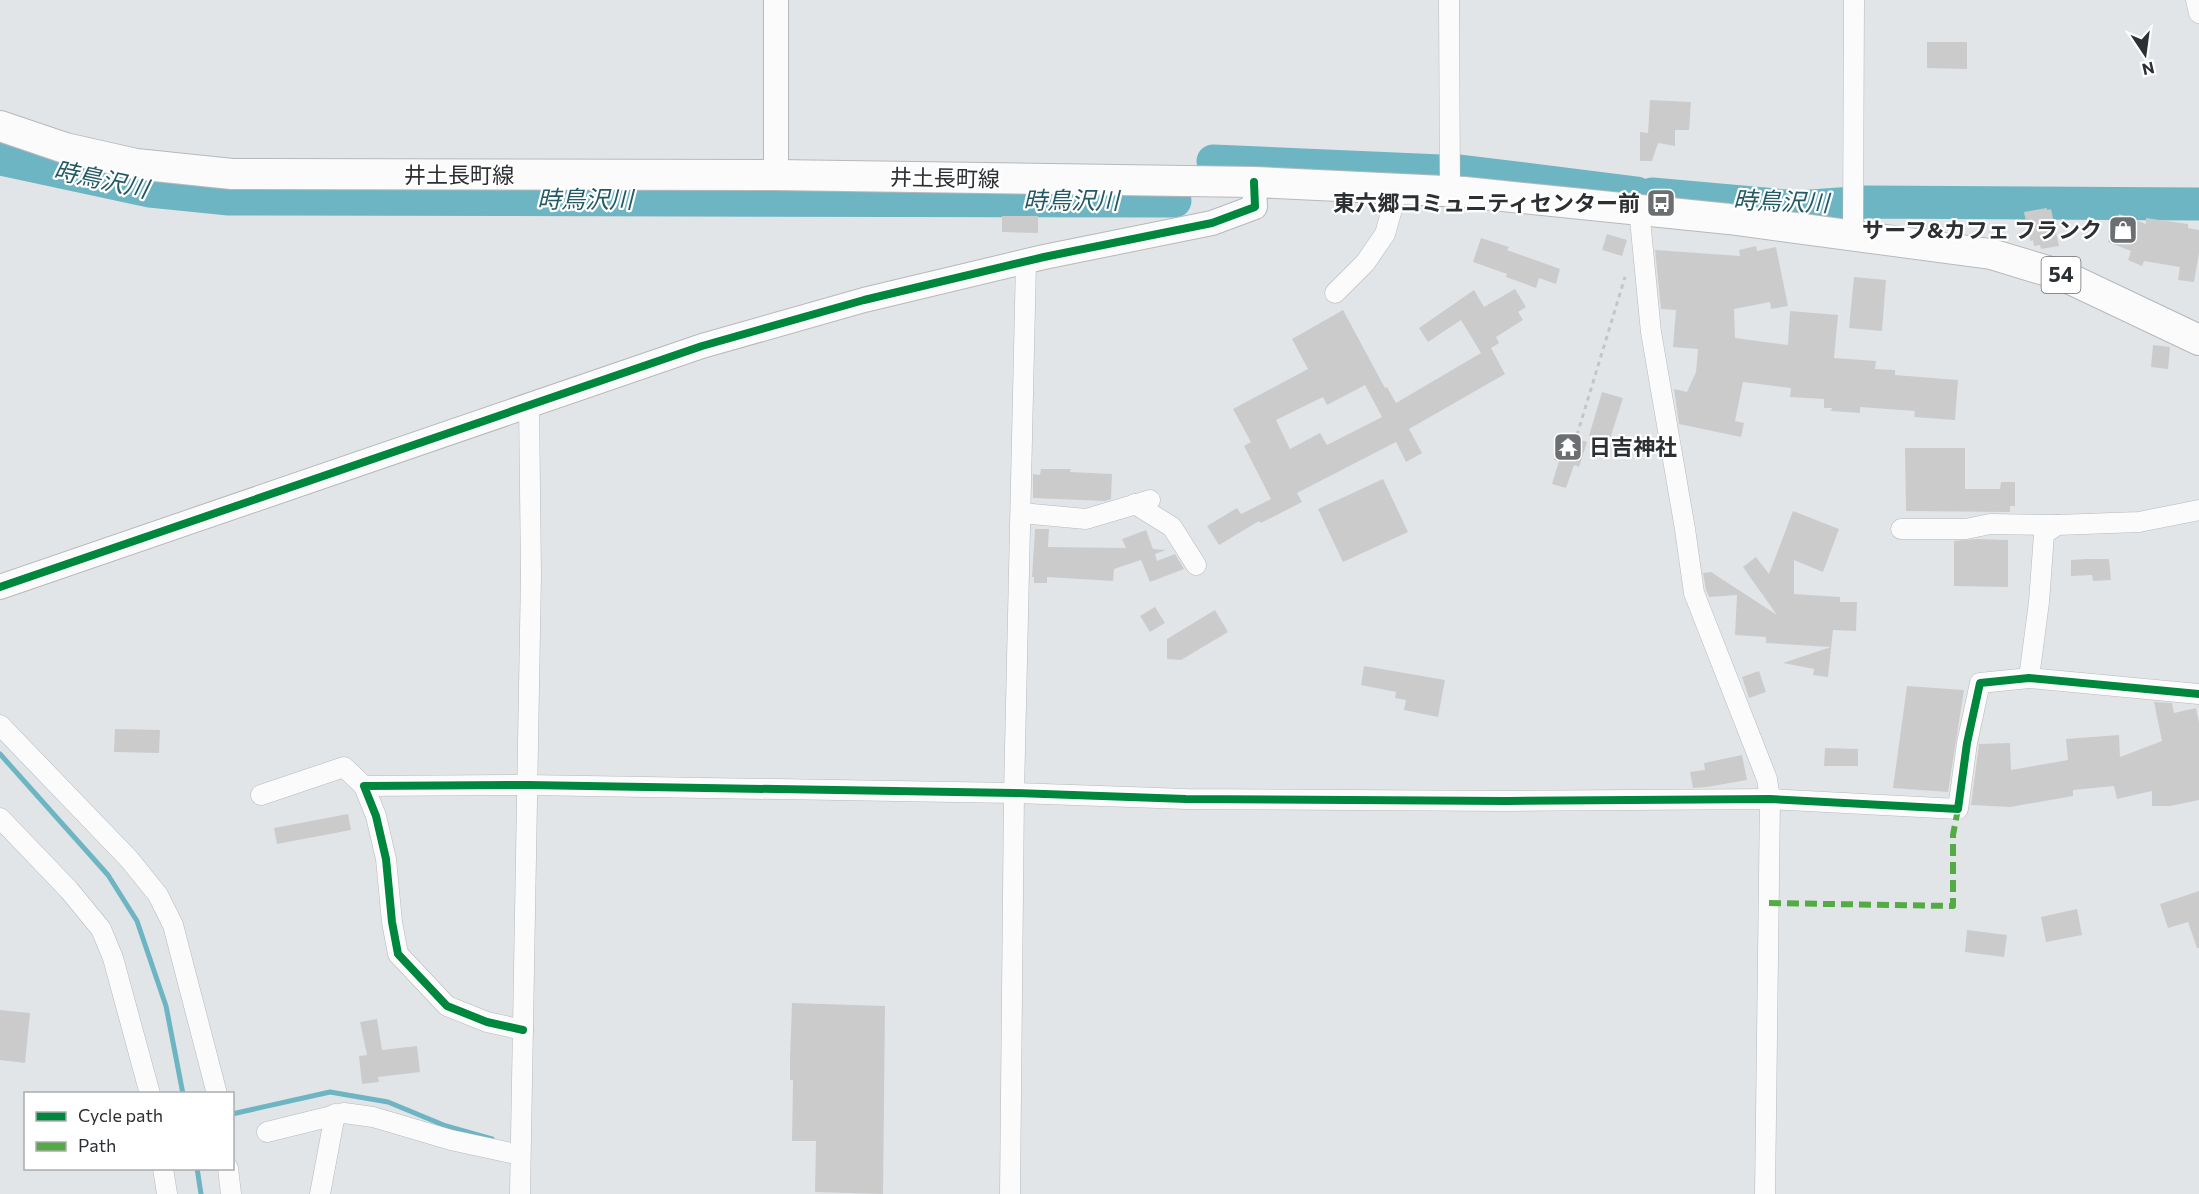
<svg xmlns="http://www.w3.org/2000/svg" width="2199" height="1194" viewBox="0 0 2199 1194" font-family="Commissioner,'Noto Sans JP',sans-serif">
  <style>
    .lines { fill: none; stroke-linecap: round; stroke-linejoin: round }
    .stream { stroke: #6eb5c3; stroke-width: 5 }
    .river { stroke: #6eb5c3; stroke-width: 33 }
    .building { fill: #cbcbcc; fill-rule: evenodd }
    .minor-casing { stroke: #b6b9bb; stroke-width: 21 }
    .tertiary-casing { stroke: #b6b9bb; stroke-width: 26 }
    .primary-casing { stroke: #b6b9bb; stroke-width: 32 }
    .path { stroke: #c4c5c8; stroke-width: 3; stroke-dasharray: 4.5 4.5; stroke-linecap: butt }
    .minor { stroke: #fbfbfc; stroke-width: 20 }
    .tertiary { stroke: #fbfbfc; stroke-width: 24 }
    .primary { stroke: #fbfbfc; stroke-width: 30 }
    .quiet { stroke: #54ab45; stroke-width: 6; stroke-dasharray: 12 6; stroke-linecap: butt }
    .cycleway-casing { stroke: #fff; stroke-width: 11 }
    .cycleway { stroke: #00873e; stroke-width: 8 }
    .labels { text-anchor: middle; stroke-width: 4.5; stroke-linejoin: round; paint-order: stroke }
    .shield { fill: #fff; stroke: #6c6e70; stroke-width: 1.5 }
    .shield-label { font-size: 21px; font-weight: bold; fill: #2d3033 }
    .street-label { font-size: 22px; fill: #2d3033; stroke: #fff }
    .poi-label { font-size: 22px; font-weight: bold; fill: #2d3033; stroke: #fff; text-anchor: end }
    .water-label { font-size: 24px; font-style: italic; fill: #235a64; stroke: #fff }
  </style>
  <rect width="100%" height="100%" fill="#e2e5e8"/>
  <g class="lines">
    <g class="stream">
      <polyline points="0,754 108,875 137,921 166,1006 183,1094"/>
      <polyline points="232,1114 330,1092 388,1102 446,1126 492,1139"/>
      <polyline points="197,1168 201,1194"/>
    </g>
    <g class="river">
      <polyline points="0,159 150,191 229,199 1175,201"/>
      <polyline points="1213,161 1441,171"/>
      <polyline points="1460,171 1637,193"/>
      <polyline points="1652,194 1798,207 1867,202 2199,204"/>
    </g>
  </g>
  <g class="building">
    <polygon points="1927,42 1967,42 1967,69 1927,68"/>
    <polygon points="1650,100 1691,102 1689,130 1675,130 1675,146 1658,143 1652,161 1640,161 1640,132 1648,133"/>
    <polygon points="2047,208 2047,210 2051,209 2059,246 2041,249 2040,245 2034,246 2033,240 2030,241 2024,212"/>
    <polygon points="2119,214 2146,224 2146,218 2188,224 2188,228 2199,230 2199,253 2194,282 2178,280 2180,267 2144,261 2142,266 2128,260 2131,251 2108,242"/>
    <polygon points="1002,216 1038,216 1038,233 1002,232"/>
    <polygon points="1607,234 1627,240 1622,256 1602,250"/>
    <polygon points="1481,238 1509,247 1507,250 1560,269 1556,284 1539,278 1536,288 1506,277 1507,274 1473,262"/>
    <polygon points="1756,246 1757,251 1776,247 1788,306 1771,309 1770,302 1734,309 1735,338 1788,345 1790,311 1838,315 1834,358 1876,361 1875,369 1895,370 1895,375 1958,380 1955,420 1914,417 1915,411 1860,407 1860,413 1831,411 1832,408 1824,408 1824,399 1790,397 1791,388 1743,382 1735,421 1744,423 1741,437 1679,424 1674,389 1687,392 1696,372 1698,349 1673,347 1676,310 1661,309 1655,250 1740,256 1739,250"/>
    <polygon points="1854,277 1886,280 1882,331 1849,328"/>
    <path d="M1515,289L1526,307L1518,312L1523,320L1496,337L1499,343L1491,348L1505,374L1409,429L1422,453L1406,462L1396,442L1297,493L1302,502L1261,523L1259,521L1219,545L1207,526L1237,508L1241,514L1271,499L1244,446L1251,442L1233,409L1308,369L1292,339L1343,310L1385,388L1387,387L1396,403L1481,353L1461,320L1428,342L1419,328L1474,290L1484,307ZM1365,385L1382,417L1327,445L1320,433L1290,449L1276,420L1323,397L1327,405Z"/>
    <polygon points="2153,345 2170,347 2168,369 2151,367"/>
    <polygon points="1602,392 1623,398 1609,442 1589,436"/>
    <polygon points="1568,436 1587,442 1579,467 1574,465 1566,488 1552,484 1559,461 1554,460 1561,438 1567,440"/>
    <polygon points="1905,448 1965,448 1965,489 2000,489 2001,482 2015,482 2015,506 2010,506 2010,512 1906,511"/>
    <polygon points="1041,469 1071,469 1070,472 1112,474 1111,499 1105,501 1033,498 1033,474 1040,475"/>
    <polygon points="1383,479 1408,532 1343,562 1318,509"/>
    <polygon points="1793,511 1839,529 1823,572 1794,560 1794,594 1840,597 1840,602 1857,602 1856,631 1833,630 1828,677 1813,675 1814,669 1783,663 1831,647 1766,643 1766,637 1735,635 1737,595 1709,597 1706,590 1703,573 1711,572 1777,615 1743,567 1756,557 1769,574"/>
    <polygon points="1035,529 1049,529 1048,547 1126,548 1122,539 1146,530 1153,549 1166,550 1155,554 1157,561 1175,554 1184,569 1150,582 1141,560 1114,569 1113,581 1047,577 1047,583 1034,583 1034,577 1032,577"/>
    <polygon points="1977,539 2008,540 2008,587 1954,586 1954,541"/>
    <polygon points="2086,559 2109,559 2111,580 2093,581 2092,575 2071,576 2071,560"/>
    <polygon points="1155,607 1165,623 1150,632 1140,616"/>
    <polygon points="1215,610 1228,632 1181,660 1167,659 1167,639"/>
    <polygon points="1364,666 1445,680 1438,717 1404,710 1406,700 1395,698 1396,692 1361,685"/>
    <polygon points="1759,671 1766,692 1749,698 1742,677"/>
    <polygon points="1907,686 1964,690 1948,792 1893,788"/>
    <polygon points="2154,702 2172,703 2174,713 2196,708 2199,723 2199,800 2170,806 2152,806 2152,791 2117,799 2114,786 2073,790 2073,796 2010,807 1971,805 1979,744 2010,743 2011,770 2068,760 2066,739 2119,735 2120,757 2162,741"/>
    <polygon points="115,729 160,730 159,753 114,752"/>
    <polygon points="1825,748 1858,749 1858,766 1824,766"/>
    <polygon points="1742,755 1747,780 1707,787 1693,788 1690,772 1705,770 1704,763"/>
    <polygon points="348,814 351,830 277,844 274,828"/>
    <polygon points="2199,891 2199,948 2197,948 2188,922 2168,928 2160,904"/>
    <polygon points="2077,909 2082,935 2046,942 2041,917"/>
    <polygon points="1967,930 2007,935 2004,957 1965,952"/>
    <polygon points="792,1003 885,1006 883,1194 815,1192 816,1141 792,1141 793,1080 790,1080 790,1060"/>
    <polygon points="0,1010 30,1013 25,1063 0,1060"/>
    <polygon points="377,1019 382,1050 417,1046 420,1072 378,1077 379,1082 362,1084 359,1056 367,1055 360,1022"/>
  </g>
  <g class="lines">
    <g class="minor-casing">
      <g id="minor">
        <polyline points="1449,0 1450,191"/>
        <polyline points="2196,0 2199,13"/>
        <polyline points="1639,209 1651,332 1685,529 1694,593 1767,779 1770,799 1765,1194"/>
        <polyline points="1853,236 1854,0"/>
        <polyline points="1335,293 1365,263 1385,234 1398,188"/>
        <polyline points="1135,504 1172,527 1196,565"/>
        <polyline points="1021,513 1086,519 1150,500"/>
        <polyline points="1901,529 1966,529 1990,524 2057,525"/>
        <polyline points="2029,678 2039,602 2044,534 2057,525 2139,522 2199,510"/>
        <polyline points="0,725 129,859 158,895 173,925 217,1094"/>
        <polyline points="261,795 344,767 364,786"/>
        <polyline points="0,818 69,890 101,929 113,958 150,1094"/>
        <polyline points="523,1030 487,1022 447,1006 398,954 392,922 386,859 376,816 364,786 528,785 1014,793 1186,799 1507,801 1770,799 1958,809 1967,743 1980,683 2029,678 2199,694"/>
        <polyline points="267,1132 344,1113 373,1117 451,1140 520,1155"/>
        <polyline points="163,1168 167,1194"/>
        <polyline points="228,1168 231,1194"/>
        <polyline points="320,1194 335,1114"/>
        <polyline points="520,1194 531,575 529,404"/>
        <polyline points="1010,1194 1014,793 1026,261"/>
      </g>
    </g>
    <g class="tertiary-casing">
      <g id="tertiary">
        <polyline points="776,175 776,0"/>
        <polyline points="0,587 702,346 864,300 1044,257 1212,223 1255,207 1254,182"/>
      </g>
    </g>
    <g class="primary-casing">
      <polyline id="primary" points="0,126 65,148 136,164 232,174 776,175 1254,182 1464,192 1729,219 1991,254 2064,276 2199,340"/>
    </g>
    <polyline class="path" points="1577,435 1625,277"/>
    <use href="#minor" class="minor"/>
    <use href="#tertiary" class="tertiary"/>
    <use href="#primary" class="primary"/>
    <polyline class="quiet" points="1769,903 1953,906 1953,835 1958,809"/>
    <g class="cycleway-casing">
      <g id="cycleway">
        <polyline points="0,587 702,346 864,300 1044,257 1212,223 1255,207 1254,182"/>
        <polyline points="523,1030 487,1022 447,1006 398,954 392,922 386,859 376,816 364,786 528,785 1014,793 1186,799 1507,801 1770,799 1958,809 1967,743 1980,683 2029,678 2199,694"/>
      </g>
    </g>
    <use href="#cycleway" class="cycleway"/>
  </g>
  <defs>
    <g id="bus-square" transform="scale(1.5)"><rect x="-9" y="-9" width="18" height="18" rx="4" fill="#6c6f72" stroke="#fff"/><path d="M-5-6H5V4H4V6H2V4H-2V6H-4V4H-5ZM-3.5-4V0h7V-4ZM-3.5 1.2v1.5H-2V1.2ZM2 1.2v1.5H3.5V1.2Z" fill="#fff"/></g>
    <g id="shop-square" transform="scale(1.5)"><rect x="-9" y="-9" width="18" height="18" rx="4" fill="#6c6f72" stroke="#fff"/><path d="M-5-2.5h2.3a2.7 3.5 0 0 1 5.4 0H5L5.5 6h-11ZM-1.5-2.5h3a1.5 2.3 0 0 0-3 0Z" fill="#fff"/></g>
    <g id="temple-square" transform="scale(1.5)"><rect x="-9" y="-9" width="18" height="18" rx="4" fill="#6c6f72" stroke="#fff"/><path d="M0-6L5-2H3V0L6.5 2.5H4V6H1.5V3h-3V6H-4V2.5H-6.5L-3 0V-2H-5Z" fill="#fff"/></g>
  </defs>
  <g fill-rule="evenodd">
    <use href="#bus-square" x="1661" y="203"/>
    <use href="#shop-square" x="2123" y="230"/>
    <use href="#temple-square" x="1568" y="447"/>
  </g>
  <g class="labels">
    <rect class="shield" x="2041.5" y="257" width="39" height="36" rx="4.5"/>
    <g class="shield-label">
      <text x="2061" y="282">54</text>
    </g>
    <g class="street-label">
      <text x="459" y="183">井土長町線</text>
      <text transform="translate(945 178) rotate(1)" y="8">井土長町線</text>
    </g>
    <g class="poi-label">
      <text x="1640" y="211">東六郷コミュニティセンター前</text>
      <text x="2102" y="238">サーフ&amp;カフェ フランク</text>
      <text x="1589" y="455" text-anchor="start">日吉神社</text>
    </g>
    <g class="water-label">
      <text transform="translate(101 180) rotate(12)" y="8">時鳥沢川</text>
      <text x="585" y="208">時鳥沢川</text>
      <text x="1071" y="209">時鳥沢川</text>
      <text transform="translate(1781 202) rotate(2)" y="8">時鳥沢川</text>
    </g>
  </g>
  <rect x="24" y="1092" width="210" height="78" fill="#ffffff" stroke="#abacad" stroke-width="1.5"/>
  <rect x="36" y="1112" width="30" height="9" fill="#00873e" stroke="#abacad" stroke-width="1.5"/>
  <text x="78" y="1122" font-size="18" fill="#2d3033">Cycle path</text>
  <rect x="36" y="1142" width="30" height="9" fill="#54ab45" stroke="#abacad" stroke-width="1.5"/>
  <text x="78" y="1152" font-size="18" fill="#2d3033">Path</text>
  <g transform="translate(2145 54) rotate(167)" stroke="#ffffff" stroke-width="4.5" paint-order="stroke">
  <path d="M0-4.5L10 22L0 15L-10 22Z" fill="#2d3033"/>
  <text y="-9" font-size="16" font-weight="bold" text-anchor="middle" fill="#2d3033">N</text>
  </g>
</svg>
